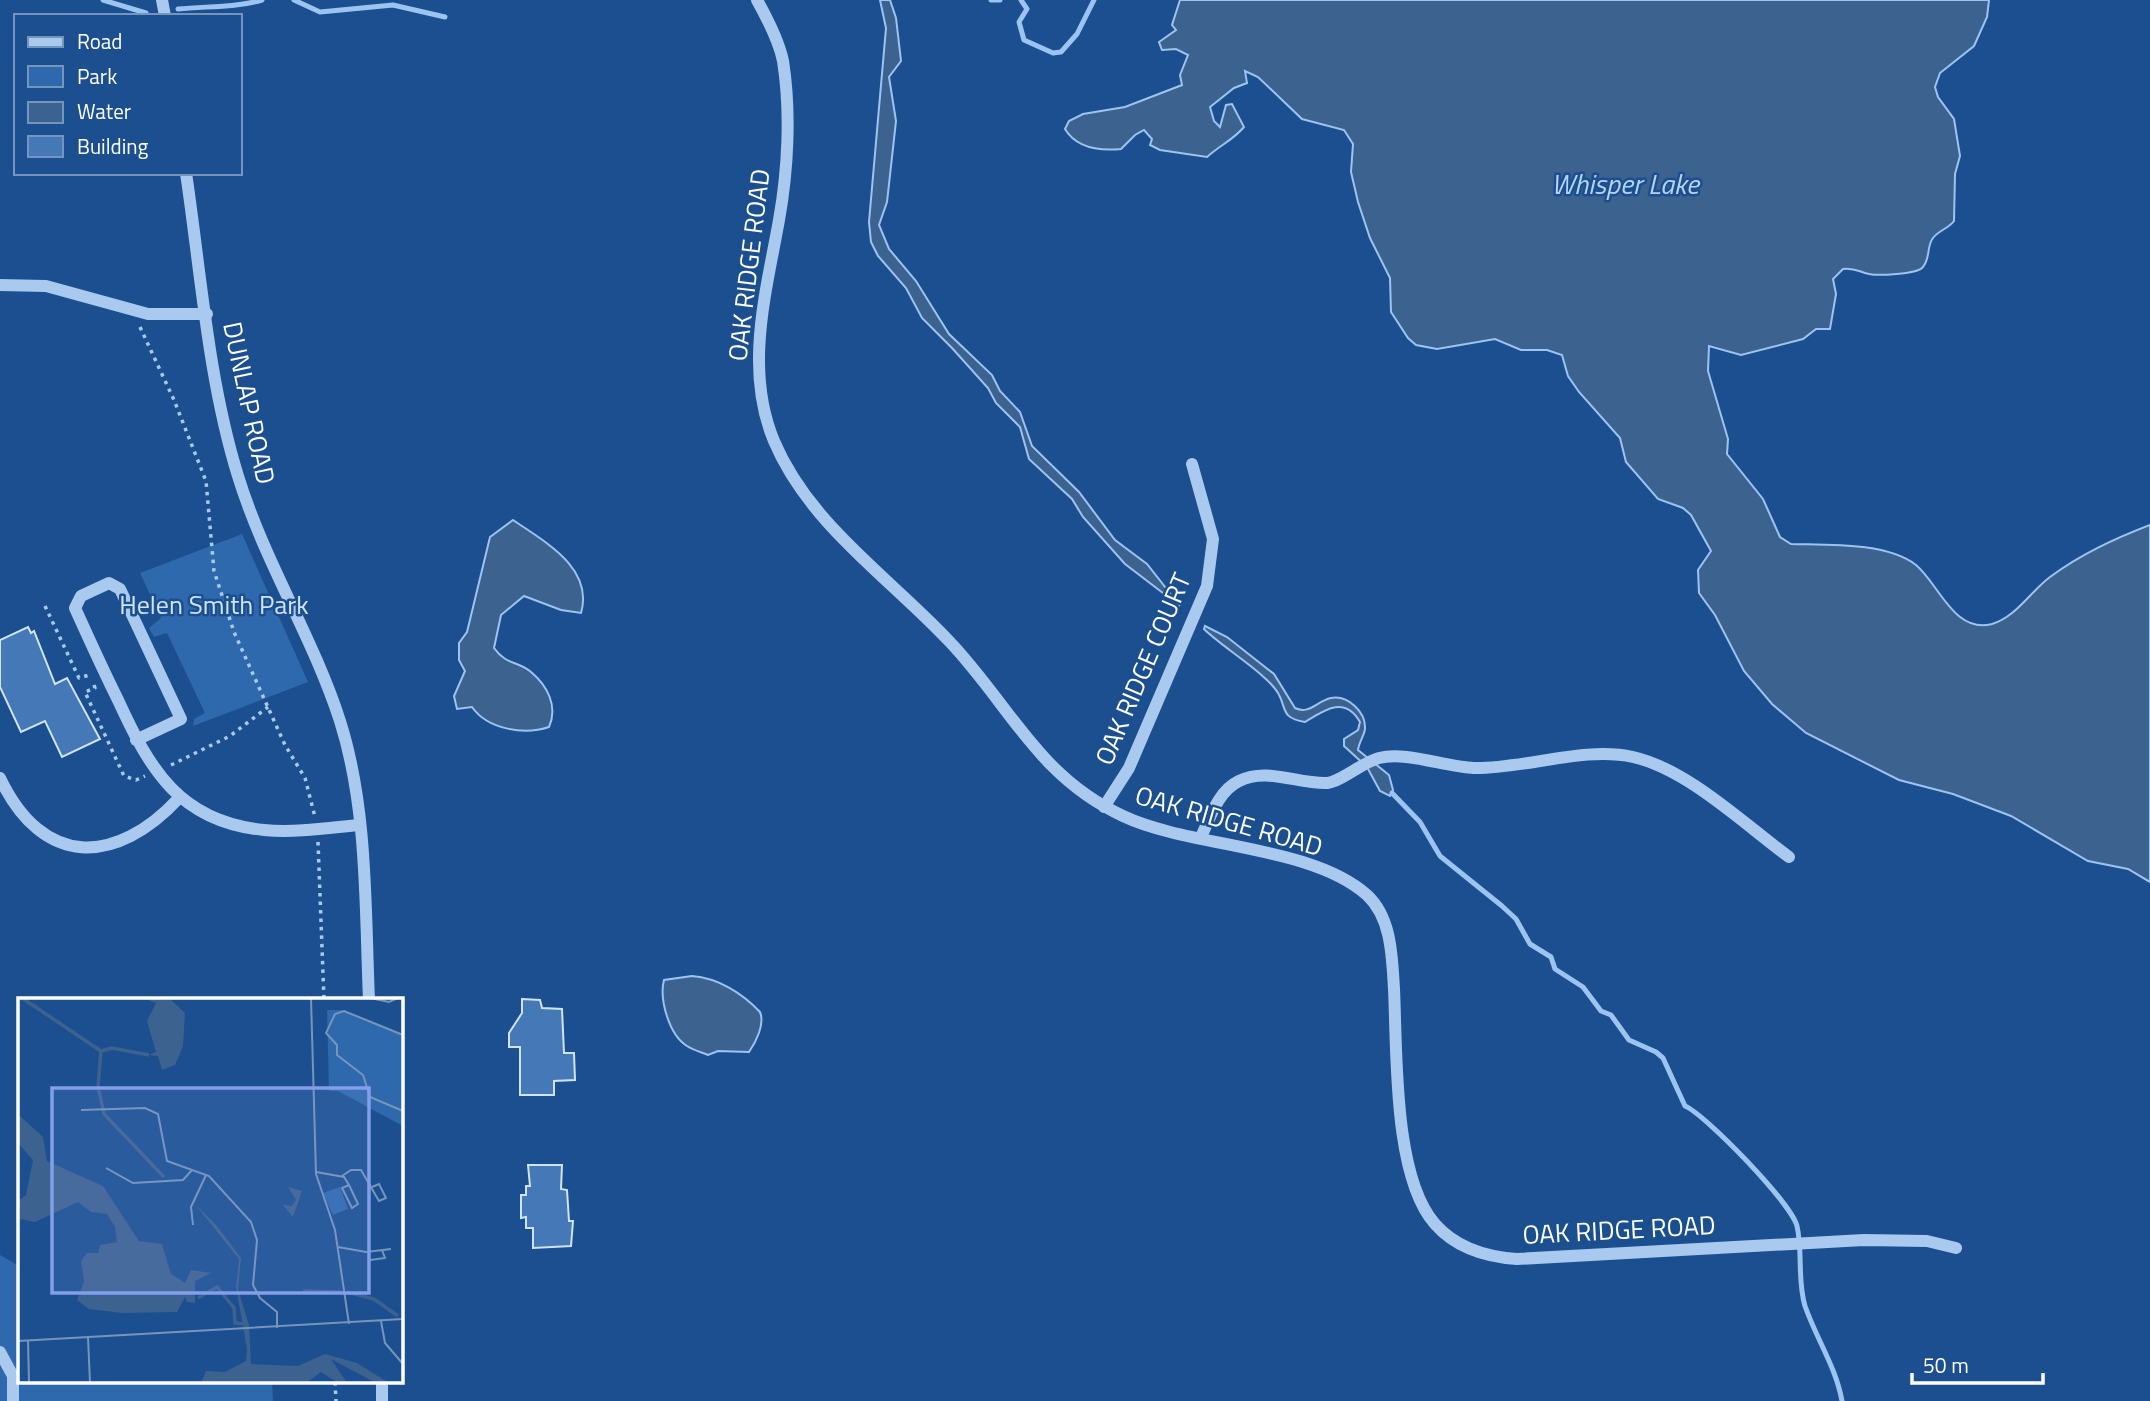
<svg xmlns="http://www.w3.org/2000/svg" width="2150" height="1401" viewBox="0 0 2150 1401" font-family="'Titillium Web',sans-serif">
  <style>
    .green { fill: #2e69ad }
    .water { fill: #3c6290; stroke: #9cc4f0; stroke-width: 2 }
    .lines { fill: none; stroke-linecap: round; stroke-linejoin: round }
    .stream { stroke: #9cc4f0; stroke-width: 5 }
    .building { fill: #4478b7; stroke: #cfe3fa; stroke-width: 2 }
    .path { stroke: #a9c9ee; stroke-width: 3.5; stroke-dasharray: 3.5 5; stroke-linecap: butt }
    .minor { stroke: #a9c9ee; stroke-width: 12 }
    .labels { text-anchor: middle; stroke-width: 5; stroke-linejoin: round; paint-order: stroke }
    .street-label { font-size: 26px; fill: #fff; stroke: #1b4f8f }
    .park-label { font-size: 26px; fill: #cfe3fa; stroke: #1b4f8f }
    .water-label { font-size: 28px; font-style: italic; fill: #b5d3f5; stroke: #1b4f8f }
    .inset-river { fill: none; stroke: #3c6290; stroke-width: 3.5 }
    .inset-road { fill: none; stroke: #7695bc; stroke-width: 2 }
    .view { fill: #839eea; fill-opacity: 0.15; stroke: #839eea; stroke-width: 3.5 }
    .inset-edge { fill: none; stroke: #fff; stroke-width: 3.5 }
  </style>
  <rect width="100%" height="100%" fill="#1b4f8f"/>
  <g class="green">
    <polygon points="242,534 308,682 193,726 194,719 205,713 167,633 154,637 149,628 161,618 140,573"/>
    <polygon points="0,1255 19,1266 19,1382 272,1382 273,1401 0,1401"/>
  </g>
  <g class="water">
    <polygon points="880,0 890,0 896,18 901,61 889,77 896,121 887,202 879,225 889,249 916,281 949,334 992,375 1000,391 1020,412 1032,446 1079,492 1115,540 1147,564 1180,606 1125,564 1083,517 1072,499 1029,459 1020,427 996,403 988,388 952,348 922,318 906,288 878,256 871,242 869,222 886,28"/>
    <path d="M1180,0H1989L1987,17L1974,46L1940,73L1935,87L1938,97L1954,119L1960,156L1955,174L1954,221C1948,229 1939,230 1933,238C1926,247 1931,259 1922,268C1916,274 1878,276 1869,274C1859,272 1854,267 1843,269L1833,279L1836,294L1830,329H1816L1803,339L1741,355L1709,346L1708,371L1728,439L1727,454L1763,499L1780,537L1791,544C1827,545 1886,542 1916,565C1939,584 1954,634 1992,624C2016,617 2031,591 2050,577C2081,554 2114,539 2150,525V882L2128,869L2088,861L2011,816L1953,794L1899,780L1806,733L1772,704L1744,671L1715,615L1699,593L1698,570L1711,551L1691,515L1683,508L1658,499L1626,462L1620,438L1579,392L1568,376L1562,355L1547,350H1521L1495,339L1437,349L1416,345L1408,338L1391,312L1390,278L1370,238L1358,202L1351,172L1353,144L1344,130L1302,119L1258,77L1245,71L1247,83L1234,88L1210,107L1214,121L1220,127L1226,105L1232,104L1244,127C1232,141 1220,145 1207,157L1160,150L1150,145L1152,139L1144,130L1135,135L1121,149C1100,151 1077,149 1065,129L1069,121L1083,114L1125,107L1182,85L1180,75L1188,55L1176,49L1162,50L1159,42L1176,30L1172,25Z"/>
    <path d="M513,520C545,542 594,568 581,613L561,610L524,596L501,615L494,648C506,665 518,661 531,672C548,686 558,707 549,727C525,735 488,730 472,707L457,709L454,696L465,671L459,660V643L467,632L490,537Z"/>
    <path d="M1205,626L1227,637L1274,674L1295,708C1309,715 1317,701 1331,698C1348,695 1366,712 1365,729C1364,736 1359,742 1358,750L1389,775L1393,790L1390,796L1380,791L1367,767L1344,746V739L1358,730L1360,722C1345,695 1324,710 1305,722C1280,718 1287,708 1278,693C1267,674 1222,647 1204,629Z"/>
    <path d="M692,976C718,978 742,993 760,1012C765,1024 756,1042 749,1052L718,1051L708,1055C701,1052 693,1050 687,1046C669,1035 659,999 664,980Z"/>
  </g>
  <g class="lines">
    <g class="stream">
      <polyline points="103,0 146,13"/>
      <polyline points="294,0 320,12 393,5 445,17"/>
      <polyline points="991,0 1000,0"/>
      <polyline points="1021,0 1027,9 1019,22 1024,40 1053,53 1061,52 1077,34 1094,0"/>
      <path d="M178,9C207,6 234,8 262,0"/>
      <path d="M1392,793L1420,822L1440,856L1502,906L1516,919L1530,944L1551,957L1555,969L1583,987L1601,1011L1611,1015L1629,1040L1656,1052L1663,1058L1685,1106C1706,1115 1791,1203 1797,1226C1803,1252 1797,1280 1805,1306C1816,1338 1836,1367 1842,1401"/>
    </g>
  </g>
  <g class="building">
    <polygon points="28,627 31,633 34,631 55,684 67,678 100,739 62,757 45,721 21,732 0,687 0,640"/>
    <polygon points="522,999 540,1000 542,1008 562,1009 564,1053 574,1053 575,1080 554,1081 554,1095 520,1095 520,1047 509,1047 509,1033 522,1013"/>
    <polygon points="528,1165 562,1165 561,1189 567,1190 569,1221 573,1221 571,1246 533,1248 533,1228 526,1228 526,1217 521,1218 521,1195 526,1195 526,1186 530,1186"/>
  </g>
  <g class="lines">
    <g class="path">
      <polyline points="140,327 174,400 206,481 214,571 234,632 285,745 305,778 315,817"/>
      <polyline points="45,606 79,678 89,675"/>
      <polyline points="94,685 95,688 85,692 124,776 136,780 145,776"/>
      <polyline points="171,765 230,736 268,707"/>
      <polyline points="318,842 324,1000"/>
      <polyline points="335,1382 336,1401"/>
    </g>
    <g class="minor">
      <polyline points="162,0 165,16"/>
      <path d="M757,0C767,18 779,41 783,61C791,112 788,170 779,220C766,293 744,369 774,441C809,524 889,577 949,641C1010,705 1038,777 1123,816C1191,848 1311,845 1367,895C1392,918 1392,958 1394,989C1397,1051 1393,1177 1435,1224C1456,1248 1487,1257 1517,1259L1864,1240L1927,1241L1956,1248"/>
      <path d="M186,173C201,274 208,379 238,476C264,561 313,637 340,721C368,809 365,909 369,1000"/>
      <polyline points="0,285 46,286 148,314 207,314"/>
      <path d="M136,740L181,719L120,589L109,583L81,596L75,608C89,639 103,670 118,700C150,770 180,822 264,830C295,833 328,828 359,825"/>
      <path d="M0,778C43,868 116,866 179,798"/>
      <polyline points="1104,807 1129,768 1207,586 1213,539 1192,464"/>
      <path d="M1201,837C1210,818 1218,791 1239,781C1267,767 1297,784 1327,783C1340,782 1363,762 1379,758C1405,751 1446,767 1474,768C1525,769 1584,746 1633,757C1687,769 1744,824 1789,857"/>
      <polyline points="0,1352 13,1376 13,1401"/>
      <polyline points="382,1382 382,1401"/>
    </g>
  </g>
  <g class="labels">
    <g class="street-label">
      <text transform="translate(749 265) rotate(-83)" y="9">OAK RIDGE ROAD</text>
      <text transform="translate(249 403) rotate(78)" y="9">DUNLAP ROAD</text>
      <text transform="translate(1143 669) rotate(-67)" y="9">OAK RIDGE COURT</text>
      <text transform="translate(1229 821) rotate(16)" y="9">OAK RIDGE ROAD</text>
      <text transform="translate(1619 1230) rotate(-3)" y="9">OAK RIDGE ROAD</text>
    </g>
    <g class="park-label">
      <text x="214" y="614">Helen Smith Park</text>
    </g>
    <g class="water-label">
      <text x="1625" y="194">Whisper Lake</text>
    </g>
  </g>
  <g transform="translate(18 998)">
    <rect width="385" height="385" fill="#1b4f8f"/>
    <path d="M309,12H326L385,36V128L320,93H311ZM322,189L330,211L315,217L305,195Z" fill="#2e69ad"/>
    <path d="M124,0L153,2L167,15L165,48L157,67L144,72L140,58L131,57L138,54L129,23L138,5ZM0,116L25,139L29,163L85,188L121,243L144,246L153,276L167,285L173,272L193,275L177,283V305L169,304L167,299L159,314L103,315L71,311L59,302L66,283L63,263L69,255H80L82,247L99,244L97,229L89,216L73,214L60,204L17,224L2,221L0,203L8,197L15,162L0,145ZM270,189L284,193L275,219L265,207L274,208L278,202ZM177,206L199,228L223,260L220,291L231,327L233,366L280,368L307,356L339,365L371,385H358L313,361L329,385H320L303,374L288,385H183L188,373L207,374L228,363L229,351L218,289L221,261Z" fill="#3c6290"/>
    <path class="inset-river" d="M4,0L83,53L94,50L131,57M83,53L80,88L86,116L146,179M285,293L324,294M329,294L356,301L380,318M180,300L199,289L216,310L217,325L227,326"/>
    <path class="inset-road" d="M293,0L298,176L317,232L331,326M352,0L371,4L380,0M385,37L326,13L317,16L308,35L319,47V57L345,77L352,99L385,113M63,112L127,110L140,116L149,163L191,178L233,224L239,242L235,287L242,300L259,314V330M88,170L115,185L165,182L174,172M298,174L326,179L331,187L340,206L334,210L324,190L331,187M324,178L333,172H343L361,203L368,200L361,186L354,189M175,227L173,209L188,177M320,249L348,254L373,251M352,262L367,260L364,252M363,323L367,345L385,366M70,339L72,385M10,342L11,385M0,343L385,321"/>
    <path class="view" d="M34,90H351V295H34Z"/>
    <rect width="385" height="385" class="inset-edge"/>
  </g>
  <rect x="14" y="14" width="228" height="161" fill="#1b4f8f" stroke="#7695bc" stroke-width="2"/>
  <rect x="28" y="37" width="35" height="10" fill="#a9c9ee" stroke="#7695bc" stroke-width="2"/>
  <text x="77" y="49" font-size="21" fill="#ffffff">Road</text>
  <rect x="28" y="66" width="35" height="21" fill="#2e69ad" stroke="#7695bc" stroke-width="2"/>
  <text x="77" y="84" font-size="21" fill="#ffffff">Park</text>
  <rect x="28" y="102" width="35" height="21" fill="#3c6290" stroke="#7695bc" stroke-width="2"/>
  <text x="77" y="119" font-size="21" fill="#ffffff">Water</text>
  <rect x="28" y="136" width="35" height="21" fill="#4478b7" stroke="#7695bc" stroke-width="2"/>
  <text x="77" y="154" font-size="21" fill="#ffffff">Building</text>
  <path d="M1912 1373v10h131v-10" fill="none" stroke="#ffffff" stroke-width="3.5"/>
  <text x="1923" y="1373" font-size="21" fill="#ffffff" stroke="#1b4f8f" stroke-width="5" paint-order="stroke">50 m</text>
</svg>
